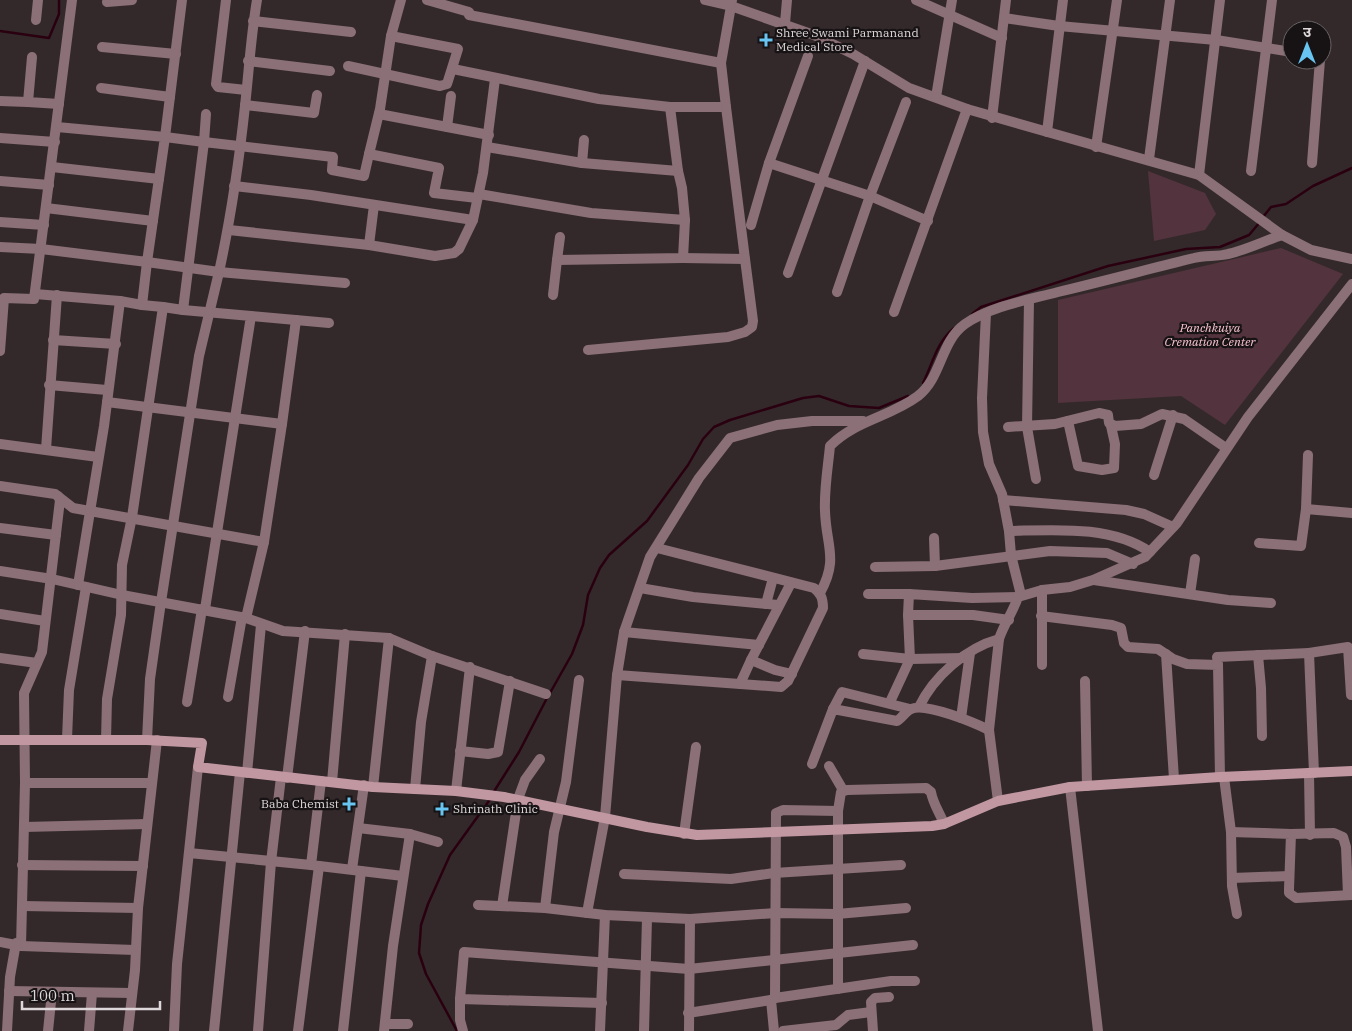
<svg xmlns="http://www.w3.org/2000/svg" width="1352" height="1031" viewBox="0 0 1352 1031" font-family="'IBM Plex Serif','Noto Sans Devanagari',serif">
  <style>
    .green { fill: #53333d }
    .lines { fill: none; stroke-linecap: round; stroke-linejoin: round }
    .stream { stroke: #2a0010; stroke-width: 2.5 }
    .street { stroke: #8b7077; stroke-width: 10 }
    .secondary { stroke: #c197a2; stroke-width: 10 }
    .poi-dot { fill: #68c4f0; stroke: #171314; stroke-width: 2 }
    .labels { text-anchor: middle; stroke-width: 4.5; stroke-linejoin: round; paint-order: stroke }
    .poi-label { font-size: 12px; fill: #dfd8da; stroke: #171314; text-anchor: start }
    .park-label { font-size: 12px; font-style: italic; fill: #fac4d2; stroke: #171314 }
  </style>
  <rect width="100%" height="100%" fill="#33292b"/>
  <g class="green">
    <polygon points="1148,171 1205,193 1216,214 1205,230 1154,241"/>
    <polygon points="1281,248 1343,274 1225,425 1181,396 1058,403 1058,300"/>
  </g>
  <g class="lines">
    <g class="stream">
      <polyline points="0,31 49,38 59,14 59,0"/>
      <polyline points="1263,217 1271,207 1286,204 1313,186 1352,168"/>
      <polyline points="972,314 981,307 1108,266 1186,249 1220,247 1249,235 1260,222"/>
      <path d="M923,383C933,363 936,343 954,328"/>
      <polyline points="550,693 572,654 583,625 588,595 600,568 609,555 647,521 688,465 703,439 714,427 730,420 803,398 819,396 849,406 879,408 908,396"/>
      <polyline points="493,793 519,752 547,698"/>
      <polyline points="457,1031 426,974 419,953 421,925 428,904 450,855 491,798"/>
    </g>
    <g class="street">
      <polyline points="182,0 165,137 204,142 206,114"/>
      <polyline points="226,0 216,84 218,87 246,90"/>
      <path d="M257,0C251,35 249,70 245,106C239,162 231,217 219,272L345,283"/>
      <polyline points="427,0 469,12"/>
      <polyline points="732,0 731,6 814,35 853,54 909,88 967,109 1199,175 1282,235 1311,250 1352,259"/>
      <polyline points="916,0 1002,38"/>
      <polyline points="107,2 132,0"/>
      <polyline points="469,15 721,63"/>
      <polyline points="1004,18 1059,26 1216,40 1292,52"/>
      <polyline points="36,20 38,0"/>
      <polyline points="253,21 351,32"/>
      <polyline points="785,23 787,0"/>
      <polyline points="102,47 176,54"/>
      <polyline points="32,57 28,102 59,104"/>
      <polyline points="248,61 330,71"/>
      <polyline points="348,66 440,86 447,84 458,49 391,36"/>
      <polyline points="453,69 599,99 670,107 726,107 721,63 731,6 705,0"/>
      <polyline points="101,88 170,97"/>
      <polyline points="936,97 952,0"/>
      <polyline points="0,101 28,102"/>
      <polyline points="245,105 314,113 317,95"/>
      <polyline points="379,114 489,135"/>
      <polyline points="992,118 1006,0"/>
      <polyline points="447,127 451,96"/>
      <polyline points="1047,132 1063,0"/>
      <polyline points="0,138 55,142"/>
      <polyline points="584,140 582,163 678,171 670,107"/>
      <polyline points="487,147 582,163"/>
      <polyline points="1096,147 1117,0"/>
      <polyline points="369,154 380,109 391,36 401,0"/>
      <polyline points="1149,159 1170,0"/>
      <polyline points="769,163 870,196 928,221"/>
      <polyline points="1312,163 1320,60"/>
      <polyline points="52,167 159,179"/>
      <polyline points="1251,171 1272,0"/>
      <polyline points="1199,175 1220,0"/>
      <polyline points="0,181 49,185"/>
      <polyline points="234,186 311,195 473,220"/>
      <polyline points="479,194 591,213 685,220 682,188 678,171"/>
      <polyline points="46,208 153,221"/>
      <polyline points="0,222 44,225"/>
      <polyline points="751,225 769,163 808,56"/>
      <polyline points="229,230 369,245 435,256 454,253 459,249 473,220 483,173 495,79"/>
      <polyline points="560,237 557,260 683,258 685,220"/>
      <polyline points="369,245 374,205"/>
      <polyline points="0,247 41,249 147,262 165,137 57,127"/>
      <polyline points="683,258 745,259 726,107"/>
      <polyline points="788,273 865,61"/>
      <polyline points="837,292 870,196 906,102"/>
      <polyline points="35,294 120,301"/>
      <polyline points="553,295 557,260"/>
      <polyline points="1029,300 1027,427 1036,479"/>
      <polyline points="142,305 163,307"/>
      <polyline points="183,310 251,316 205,609"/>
      <polyline points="894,312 967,109"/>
      <polyline points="986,313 982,398 983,432 989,464 1002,494 1009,531 1011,555 1021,595"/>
      <polyline points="251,316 329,323"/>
      <polyline points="53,340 116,344"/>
      <polyline points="588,350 728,337 745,332 752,327 753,321 745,259"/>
      <polyline points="0,351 4,298 34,299 72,0"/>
      <polyline points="49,385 107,390"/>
      <polyline points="107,402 282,424 296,320"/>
      <polyline points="1068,421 1078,466 1102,470 1114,468 1115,444 1111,426"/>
      <polyline points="1008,427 1055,424 1099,413 1108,415 1109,423 1115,426 1141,424 1162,414 1184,419 1226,448"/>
      <polyline points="0,444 98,457"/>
      <polyline points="46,449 57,295"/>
      <polyline points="1154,475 1173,415"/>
      <polyline points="0,486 55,494 73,508 264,542 282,424"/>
      <polyline points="1003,500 1126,510 1144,514 1173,527"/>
      <polyline points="1306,509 1352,513"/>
      <polyline points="0,528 56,535"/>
      <path d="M1009,531C1055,530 1111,525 1150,552"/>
      <polyline points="934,538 935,566"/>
      <polyline points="1259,543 1301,546 1306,509 1308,455"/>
      <polyline points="875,567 935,566 1050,551 1107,553 1133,564"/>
      <polyline points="0,571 52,579 122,595 246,618 283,631 389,638 432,656 546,694"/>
      <polyline points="1094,580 1228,600 1271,603"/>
      <polyline points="791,583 751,660 775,670 792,674"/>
      <polyline points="78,585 104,426 120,301 142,305 147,262 219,272 199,356 161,602 150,679 147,740"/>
      <polyline points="640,588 693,597 778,605"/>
      <polyline points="1042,590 1042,665"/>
      <path d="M820,593C839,559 826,546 825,511C824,489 828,467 830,446C856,420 890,417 918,396C942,377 940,342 965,324C991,306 1028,300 1058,292C1104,281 1149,269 1194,258C1205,255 1217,257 1228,254C1246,250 1264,241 1282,235"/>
      <polyline points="868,594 909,594"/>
      <polyline points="1190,594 1195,559"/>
      <polyline points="766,604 773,578"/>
      <polyline points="0,614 45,621"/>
      <polyline points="1041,616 1112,625 1121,628 1124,643 1128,647 1158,649 1173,659 1187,664 1218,665 1220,777"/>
      <polyline points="246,618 264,542"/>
      <polyline points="1009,620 973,615 908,615 909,594 972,598 1018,597"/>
      <polyline points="624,632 759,645"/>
      <polyline points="1309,653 1348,647 1351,695"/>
      <polyline points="863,654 910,659 908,615"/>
      <polyline points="1166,654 1174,779"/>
      <polyline points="1258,655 1261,688 1262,736"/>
      <polyline points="0,658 37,663"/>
      <polyline points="1218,665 1217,657 1309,653 1314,773"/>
      <path d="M617,675L781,687L788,681L823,608C823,598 821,594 814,588L657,548"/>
      <polyline points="1085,681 1087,786"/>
      <polyline points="740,684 751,660"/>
      <polyline points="228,697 242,617"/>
      <polyline points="187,702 202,609"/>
      <polyline points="890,702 910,659 963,658"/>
      <path d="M919,707C934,676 966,648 999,639"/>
      <polyline points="833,709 842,692 910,709"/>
      <polyline points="961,718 970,653"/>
      <polyline points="67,739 69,690 86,587"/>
      <polyline points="106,740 107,699 121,615 122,565 132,517 163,307 183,310 204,142 333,157 332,170 364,176 369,154 439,168 434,193 477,198"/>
      <polyline points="460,751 488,754 498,752 510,681"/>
      <path d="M812,764L833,709L897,721C902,718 906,711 911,709C925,702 975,723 989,730"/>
      <polyline points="829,766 843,790"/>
      <polyline points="247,773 261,625"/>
      <polyline points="1309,774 1310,835"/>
      <polyline points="1224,777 1231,832 1232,886 1237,914"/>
      <polyline points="287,778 305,631"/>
      <polyline points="321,781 311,865 403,876"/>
      <polyline points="332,782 345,634"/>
      <polyline points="25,783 152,783"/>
      <polyline points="373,787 389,638"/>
      <polyline points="1070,787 1098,1031"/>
      <polyline points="415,789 421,722 432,656"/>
      <polyline points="456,791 470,667"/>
      <path d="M998,801L989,730L999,639C1004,624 1013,612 1018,597L1042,590L1070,587L1093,580L1145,557L1177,523L1248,417L1352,284"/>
      <polyline points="24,827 147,824"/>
      <polyline points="358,828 410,834 438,842"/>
      <polyline points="1231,832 1291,834 1289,889 1289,893 1296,898 1352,895"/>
      <polyline points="684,834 696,747"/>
      <polyline points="1291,834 1334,833 1343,837 1346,847 1348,895"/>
      <polyline points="189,853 311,865"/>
      <polyline points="22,865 143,866"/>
      <polyline points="352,869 364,785"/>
      <polyline points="624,874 731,879 774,873 901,865"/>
      <polyline points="1232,878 1289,876"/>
      <polyline points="478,905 545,908 605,915 690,919 776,913 837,914 906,908"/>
      <polyline points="23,906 138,908"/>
      <polyline points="502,906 518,799 525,780 540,759"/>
      <polyline points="545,908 554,832 566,782 579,680"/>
      <polyline points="587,913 605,817 617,675 624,632 650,557 699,478 730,438 777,425 812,421 863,421"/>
      <polyline points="0,942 21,946 25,783 24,693 42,652 60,500 58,496"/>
      <polyline points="21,946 135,950"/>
      <path d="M838,989V811L841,792L847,790L926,788L931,792C933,804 940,813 944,824"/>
      <polyline points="9,991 132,993"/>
      <polyline points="775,998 891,981 915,981"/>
      <polyline points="460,999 460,1020 463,1031"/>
      <polyline points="602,1003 460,999 464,952 689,969 913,945"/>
      <polyline points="688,1013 771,1000"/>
      <polyline points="385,1024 408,1024"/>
      <polyline points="7,1031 10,977 16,943"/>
      <polyline points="48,1031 52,992"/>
      <polyline points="89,1031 92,993"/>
      <polyline points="128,1031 135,970 138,908 157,740"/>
      <polyline points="174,1031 177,964 198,767"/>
      <polyline points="214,1031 240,772"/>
      <polyline points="258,1031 271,862 281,777"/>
      <polyline points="298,1031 319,866"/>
      <polyline points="343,1031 361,871"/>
      <polyline points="384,1031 393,946 410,834"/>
      <polyline points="600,1031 605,915"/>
      <polyline points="644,1031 647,918"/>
      <polyline points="689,1031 690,919"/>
      <polyline points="774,1031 771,1000 775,998 776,813 783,810 838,811"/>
      <polyline points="783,1031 836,1025 848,1015 871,1012"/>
      <polyline points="873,1031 871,1002 875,998 889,997"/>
    </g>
    <polyline class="secondary" points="0,740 147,740 202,743 198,767 373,787 456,791 504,797 647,827 697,835 932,826 944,824 998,801 1070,787 1220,777 1352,771"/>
  </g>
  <g class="poi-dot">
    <path d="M763.5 32.5h5v5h5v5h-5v5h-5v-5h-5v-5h5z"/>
    <path d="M346.5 796.5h5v5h5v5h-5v5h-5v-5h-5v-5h5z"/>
    <path d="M439.5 801.5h5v5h5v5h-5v5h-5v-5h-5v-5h5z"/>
  </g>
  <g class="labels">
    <g class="poi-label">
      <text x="776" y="37">Shree Swami Parmanand<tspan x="776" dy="14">Medical Store</tspan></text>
      <text x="339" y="808" text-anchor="end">Baba Chemist</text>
      <text x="453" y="813">Shrinath Clinic</text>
    </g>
    <g class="park-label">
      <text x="1210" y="332">Panchkuiya<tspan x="1210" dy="14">Cremation Center</tspan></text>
    </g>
  </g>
  <g transform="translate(1307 45)"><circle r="24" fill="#171314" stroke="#676263"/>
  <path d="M0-4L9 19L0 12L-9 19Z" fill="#68c4f0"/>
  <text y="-8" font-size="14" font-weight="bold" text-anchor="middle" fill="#dfd8da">उ</text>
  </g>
  <path d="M22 1001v8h138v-8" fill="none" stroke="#dfd8da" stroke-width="2.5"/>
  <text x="30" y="1001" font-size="15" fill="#dfd8da" stroke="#171314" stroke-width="4" paint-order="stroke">100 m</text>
</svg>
